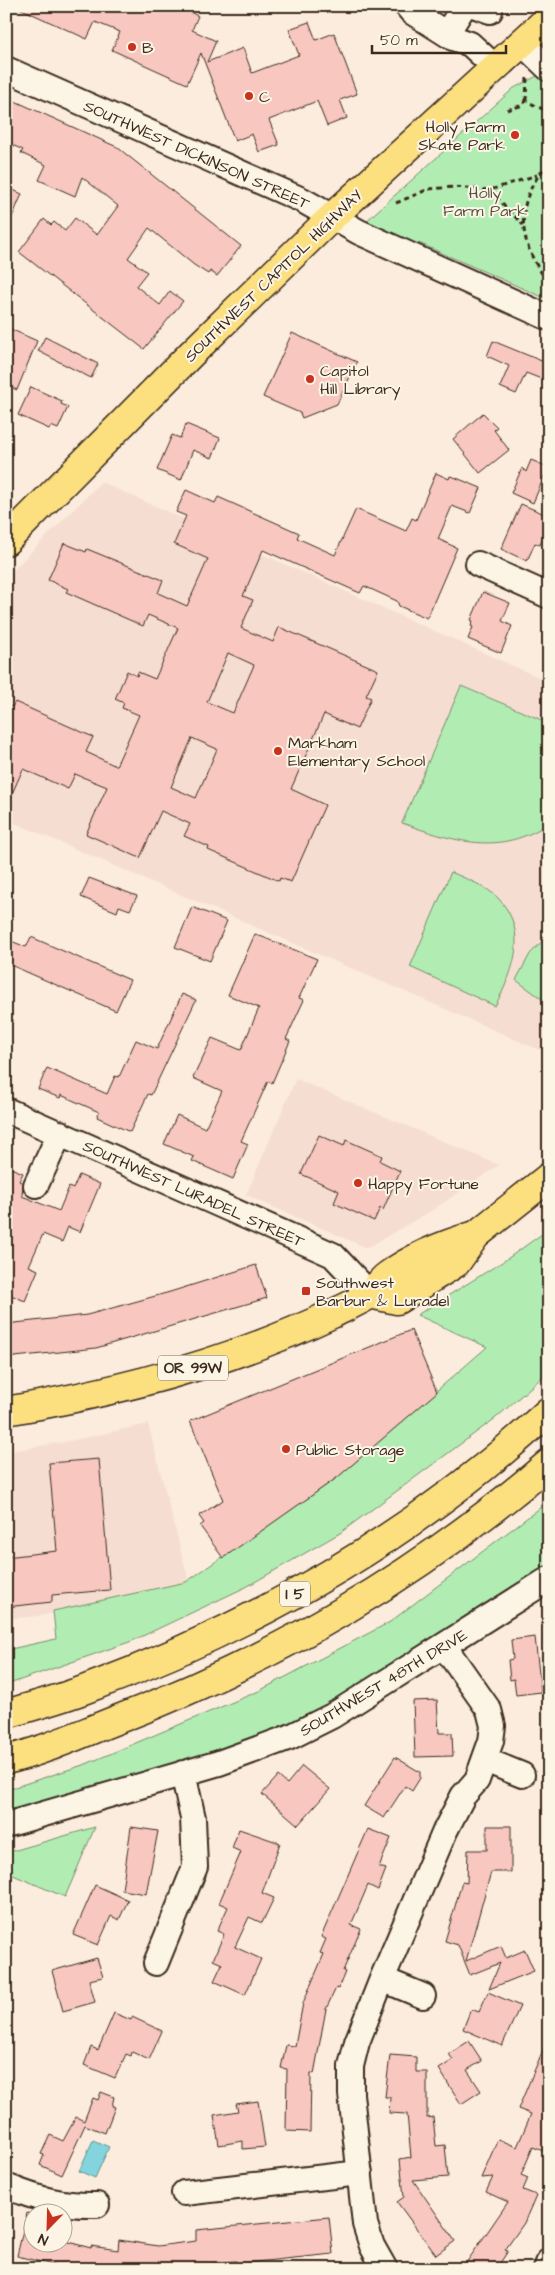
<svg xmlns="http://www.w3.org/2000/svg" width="555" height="2275" viewBox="0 0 555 2275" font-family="'Architects Daughter',sans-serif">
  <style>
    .built { fill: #f6ddd1 }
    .green { fill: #b1edb3; stroke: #768c68 }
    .water { fill: #83d4dc; stroke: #669090 }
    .building { fill: #f8c8c0; stroke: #3b2a1e; fill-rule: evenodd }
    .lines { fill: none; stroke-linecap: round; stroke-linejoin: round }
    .minor-casing { stroke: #3b2a1e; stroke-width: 28 }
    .major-casing { stroke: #3b2a1e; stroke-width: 31 }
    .highway-casing { stroke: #3b2a1e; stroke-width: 31 }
    .path { stroke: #3b2a1e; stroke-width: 3; stroke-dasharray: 5 4; stroke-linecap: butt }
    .minor { stroke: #fcf5e5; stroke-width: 24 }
    .major { stroke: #fce080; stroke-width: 28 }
    .highway { stroke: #fce080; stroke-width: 28 }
    .poi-dot { fill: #c8321e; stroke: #fcf5e5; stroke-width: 2 }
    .labels { text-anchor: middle; stroke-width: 4; stroke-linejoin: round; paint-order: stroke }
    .shield { fill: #fcf5e5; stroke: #75675a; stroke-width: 1 }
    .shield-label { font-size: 15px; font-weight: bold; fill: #3b2a1e }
    .poi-label { font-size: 16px; fill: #3b2a1e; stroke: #fcf5e5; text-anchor: start }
    .street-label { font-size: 16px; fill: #3b2a1e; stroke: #fcf5e5 }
    .park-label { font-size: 16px; fill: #53513c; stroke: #fcf5e5 }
  </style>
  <rect width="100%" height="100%" fill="#fbecde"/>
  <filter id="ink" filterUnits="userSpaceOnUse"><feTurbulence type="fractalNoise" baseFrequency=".02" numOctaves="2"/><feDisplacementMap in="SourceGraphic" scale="10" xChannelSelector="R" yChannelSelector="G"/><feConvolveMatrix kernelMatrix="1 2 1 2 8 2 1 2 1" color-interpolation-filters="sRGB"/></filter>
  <g filter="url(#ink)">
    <!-- built -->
    <path class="built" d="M101,482L549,682V1054L6,819V577Z
      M296,1079L499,1165L434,1209L367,1248L246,1195Z
      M148,1424L191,1590L37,1616L6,1619V1452L75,1440Z"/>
    <!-- green -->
    <path class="green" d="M537,76L549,82V300L419,243L410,245L364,223L514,88Z
      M461,686L549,723V823C499,857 454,841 402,823Z
      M451,872C466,879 487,886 499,899C529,932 514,971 495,1006L410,967Z
      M549,934V1004L516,980L530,954Z
      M549,1229V1371L497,1417L340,1533L246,1587L132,1641L6,1685V1650L56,1639L53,1611L186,1582L334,1480L487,1347L417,1315L507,1259Z
      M549,1501V1567C474,1615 393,1673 313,1711C216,1758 109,1785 6,1818V1790L86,1764L259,1691L390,1622Z
      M95,1827L65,1897L6,1872V1853Z"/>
    <!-- water -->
    <path class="water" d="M93,2140L109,2147L95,2178L79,2171Z"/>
    <!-- building -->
    <path class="building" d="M15,6H138L150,12L152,6H178L198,16L192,30L216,41L207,62L243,48L252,73L299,55L289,29L309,22L316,40L334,33L357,94L340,100L347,118L327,126L317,101L269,120L279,145L259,152L252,134L235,141L201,53L187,84L112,50L120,32L95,22L87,39Z
      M6,97L117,147L241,246L217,276L210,271L208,274L194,265L149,228L128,258L147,272L136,286L160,305L170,291L183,301L144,349L19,252L44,219L51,225L54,222L65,231L75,218L97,235L118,206L82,177L75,196L39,180L46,165L21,153L23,150L6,142Z
      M6,187L22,194L6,231Z
      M6,327L37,341L17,390L6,385Z
      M292,333L357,362L337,404L302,418L300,413L263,397Z
      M45,337L98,364L91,378L38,351Z
      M493,341L549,364V382L526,373L516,394L500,387L509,366L487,356Z
      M31,387L62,401L61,404L68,407L58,429L51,426L49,429L18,415Z
      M483,413L497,427L494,430L509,450L480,473L453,439Z
      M186,424L220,438L212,458L193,450L181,480L157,470L172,435L180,438Z
      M531,460L548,467L533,503L511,493L522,468L526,472Z
      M436,473L449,479L450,476L454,477L481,488L470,513L452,506L438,539L457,548L427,618L399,606L397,601L364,586L360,593L263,550L243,596L253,600L241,628L273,642L279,627L378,670L366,696L371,698L357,729L324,714L291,789L325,805L291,882L280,878L279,881L208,850L209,847L184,836L190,824L161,811L140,858L86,834L107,787L75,774L68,789L23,769L6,807V704L12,707L15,702L93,737L86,752L116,766L139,715L122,708L124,703L115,699L127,671L137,676L138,672L155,679L178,628L148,615L143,626L66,592L68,589L48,580L64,543L86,552L87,549L163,580L158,593L187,606L208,559L174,544L186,516L176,512L186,490L215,503L218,497L299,533L297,538L335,555L356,509L406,531L412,518L416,520ZM228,653L254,665L233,713L207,702ZM192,738L217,749L196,798L171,787Z
      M521,504L549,516V542L542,539L540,545L535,543L527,561L501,549Z
      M483,592L510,603L502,621L512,626L501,653L468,639L473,627L471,626L473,621L471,620Z
      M89,878L137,896L130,910L119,906L117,912L81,897Z
      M192,907L227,921L210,961L175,947Z
      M255,934L317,959L299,998L304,1000L286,1039L290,1041L272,1083L268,1081L241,1141L248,1144L233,1179L192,1161L194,1157L164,1144L177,1115L205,1128L222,1091L193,1078L212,1038L241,1050L259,1008L228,995Z
      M31,937L130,980L116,1011L6,963V939L26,947Z
      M182,994L196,1000L151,1095L148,1094L130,1132L97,1117L99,1112L61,1095L60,1098L38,1089L47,1068L107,1094L115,1076L119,1077L136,1040L157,1049Z
      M319,1135L344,1146L346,1140L382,1156L380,1161L400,1171L383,1210L380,1208L374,1221L334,1203L339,1191L301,1174Z
      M6,1166L23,1173L19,1181L23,1183L22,1196L59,1211L69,1187L73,1189L79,1175L100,1184L80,1232L68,1227L62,1242L43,1234L29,1266L38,1270L25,1301L6,1293Z
      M256,1265L267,1298L96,1348L6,1358V1324L87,1315L170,1292Z
      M411,1330L437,1392L338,1477L223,1558L200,1526L204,1523L199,1516L223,1500L190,1421Z
      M99,1459L110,1590L52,1595V1602L6,1607V1557L57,1551L49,1463Z
      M535,1637L541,1692L516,1695L514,1679L510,1680L508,1660L513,1659L511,1640Z
      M437,1700L439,1733H452L453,1756L415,1757L413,1701Z
      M395,1757L420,1772V1778L412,1791L405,1786L384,1818L364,1806Z
      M302,1766L330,1789L298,1825L262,1794L278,1776L287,1784Z
      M487,1826H511V1872H491L466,1961L501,1946L506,1958L525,1950L534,1971L489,1989L500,1963L470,1975L458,1945L445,1941L462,1882L467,1883L468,1850H487Z
      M131,1827L158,1831L146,1894L122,1890Z
      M239,1829L280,1843L262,1893L274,1898L262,1923L249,1917L235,1947L261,1959L245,1995L214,1981L222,1964L213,1960L224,1934L217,1931L228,1907L219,1903L241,1852L232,1848Z
      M368,1829L391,1838L379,1867L386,1869L378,1890L368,1885L351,1925L361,1929L343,1971L345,1972L338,1989L336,1988L326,2009L314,2074L311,2073L310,2132L286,2131L287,2069L281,2068L286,2045L295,2046L303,2003L324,1954L320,1953L326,1939L321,1937Z
      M95,1885L128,1900L119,1920L111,1916L98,1945L73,1935Z
      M97,1958L103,1977L89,1980L95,2002L63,2011L52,1971Z
      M488,1992L520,2006L502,2046L463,2029L471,2009L479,2012Z
      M114,2013L131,2020L132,2017L162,2031L149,2060L132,2052L131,2056L126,2054L115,2078L84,2065L91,2047L98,2050Z
      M549,2036V2135L543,2151L533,2147L521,2175L528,2178L523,2190L536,2195L524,2223L505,2250L508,2251L496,2269H462L508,2202L486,2192L493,2177L481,2178L498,2139L517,2147L531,2114L518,2109Z
      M469,2041L482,2061L467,2070L481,2091L461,2104L439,2069L453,2060L449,2054Z
      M390,2055L416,2057V2072H427V2118L433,2117L436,2146L445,2145L448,2177L413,2180L455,2241L436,2255L397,2202L404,2197L400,2159L411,2157L407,2114L389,2113L390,2097H385Z
      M101,2092L114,2097L112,2106L115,2107L105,2133L85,2125L62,2175L40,2165L44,2155L41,2154L50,2135L63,2141L76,2117L84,2121L93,2098L98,2100Z
      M258,2101L265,2147L243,2149V2141L219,2145L214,2115L238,2111L236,2104Z
      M27,2213L32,2214V2242H68L91,2248V2246L118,2250L119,2240L158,2246L196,2241V2230L329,2217L333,2254L236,2264V2261L153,2269H111L80,2264L79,2269H69L17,2256Z"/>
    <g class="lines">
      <defs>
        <path id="minor" d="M407,6L412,12L453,38L470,44L495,67
          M476,6L490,11
          M447,33L464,6
          M522,43L549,69
          M6,69L302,200L359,232L549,318
          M478,564L549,596
          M6,1110L333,1255L370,1294
          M36,1185L60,1133
          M485,1760L522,1775
          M6,1825L219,1763L290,1737L332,1716L549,1579
          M156,1963L195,1867L193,1818L183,1773
          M382,1979L423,1996
          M6,2186C37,2199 63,2206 97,2205
          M184,2193L360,2173
          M385,2269L372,2246L365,2224L351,2094V2066L357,2042L382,1979L445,1831L463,1796L477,1780L491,1741L493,1726L489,1710L444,1646
          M546,2269L549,2261"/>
        <path id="major" d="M6,541L191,354L332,217L549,18
          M370,1294L397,1300L456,1263L476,1235L549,1177
          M6,1411C119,1392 229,1363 332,1314C344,1308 358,1302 369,1295C376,1290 380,1281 387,1276C414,1256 445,1244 476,1235"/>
        <path id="highway" d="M6,1714C33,1706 60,1699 86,1689C256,1626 415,1535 549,1411
          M6,1760C44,1751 80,1734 116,1720C277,1658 418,1576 549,1463"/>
      </defs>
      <!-- minor casing -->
      <use href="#minor" class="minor-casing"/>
      <!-- major casing -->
      <use href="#major" class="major-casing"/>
      <!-- highway casing -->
      <use href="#highway" class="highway-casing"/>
      <!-- path -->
      <path class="path" d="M526,101L527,77
        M507,110L520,106L526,101L549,112
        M549,163C513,201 517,243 549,283
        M490,190L523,225
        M396,203L429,189L454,187L490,190L537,175"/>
      <!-- minor -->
      <use href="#minor" class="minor"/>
      <!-- major -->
      <use href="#major" class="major"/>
      <!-- highway -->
      <use href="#highway" class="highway"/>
    </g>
  </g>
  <!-- markers -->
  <g class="poi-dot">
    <circle cx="132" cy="47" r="5"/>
    <circle cx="249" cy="96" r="5"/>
    <circle cx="515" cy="135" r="5"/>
    <circle cx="310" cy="379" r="5"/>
    <circle cx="278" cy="751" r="5"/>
    <circle cx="358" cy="1183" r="5"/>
    <rect x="301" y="1286" width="10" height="10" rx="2.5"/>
    <circle cx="286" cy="1449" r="5"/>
  </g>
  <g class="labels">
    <!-- shield labels -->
    <g class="shield">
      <rect x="158" y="1355.5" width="70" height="25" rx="4"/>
      <rect x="280" y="1581.5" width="30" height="25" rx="4"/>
    </g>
    <g class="shield-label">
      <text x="193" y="1373">OR 99W</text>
      <text x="295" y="1599">I 5</text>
    </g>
    <!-- poi labels -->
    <g class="poi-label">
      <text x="142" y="53">B</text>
      <text x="259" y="102">C</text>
      <text x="505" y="132" text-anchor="end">Holly Farm<tspan x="505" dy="18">Skate Park</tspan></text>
      <text x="320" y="376">Capitol<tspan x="320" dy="18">Hill Library</tspan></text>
      <text x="288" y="748">Markham<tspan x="288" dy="18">Elementary School</tspan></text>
      <text x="368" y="1189">Happy Fortune</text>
      <text x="316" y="1288">Southwest<tspan x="316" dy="18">Barbur &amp; Luradel</tspan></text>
      <text x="296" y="1455">Public Storage</text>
    </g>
    <!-- street labels -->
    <g class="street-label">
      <text transform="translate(197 154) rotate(24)" y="6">SOUTHWEST DICKINSON STREET</text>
      <text transform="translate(273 275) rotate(-44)" y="6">SOUTHWEST CAPITOL HIGHWAY</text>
      <text transform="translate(194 1193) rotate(24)" y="6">SOUTHWEST LURADEL STREET</text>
      <text transform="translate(383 1682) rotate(-31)" y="6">SOUTHWEST 48TH DRIVE</text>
    </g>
    <!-- park labels -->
    <g class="park-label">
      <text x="485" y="198">Holly<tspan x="485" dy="18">Farm Park</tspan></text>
    </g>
  </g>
  <!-- margin -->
  <rect width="555" height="2275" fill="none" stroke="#fcf5e5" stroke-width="25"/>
  <rect x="12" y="12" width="530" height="2250" fill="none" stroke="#3b2a1e" stroke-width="2" filter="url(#ink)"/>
  <!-- north arrow -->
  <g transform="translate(48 2228) rotate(203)"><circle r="24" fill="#fcf5e5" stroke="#afa495"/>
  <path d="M0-4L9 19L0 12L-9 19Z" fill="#c8321e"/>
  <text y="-8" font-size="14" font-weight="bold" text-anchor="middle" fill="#3b2a1e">N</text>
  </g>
  <!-- scale -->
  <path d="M372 45v8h134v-8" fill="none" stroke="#3b2a1e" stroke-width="2.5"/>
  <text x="380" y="45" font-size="15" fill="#3b2a1e" stroke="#fcf5e5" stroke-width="4" paint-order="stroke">50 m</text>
</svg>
